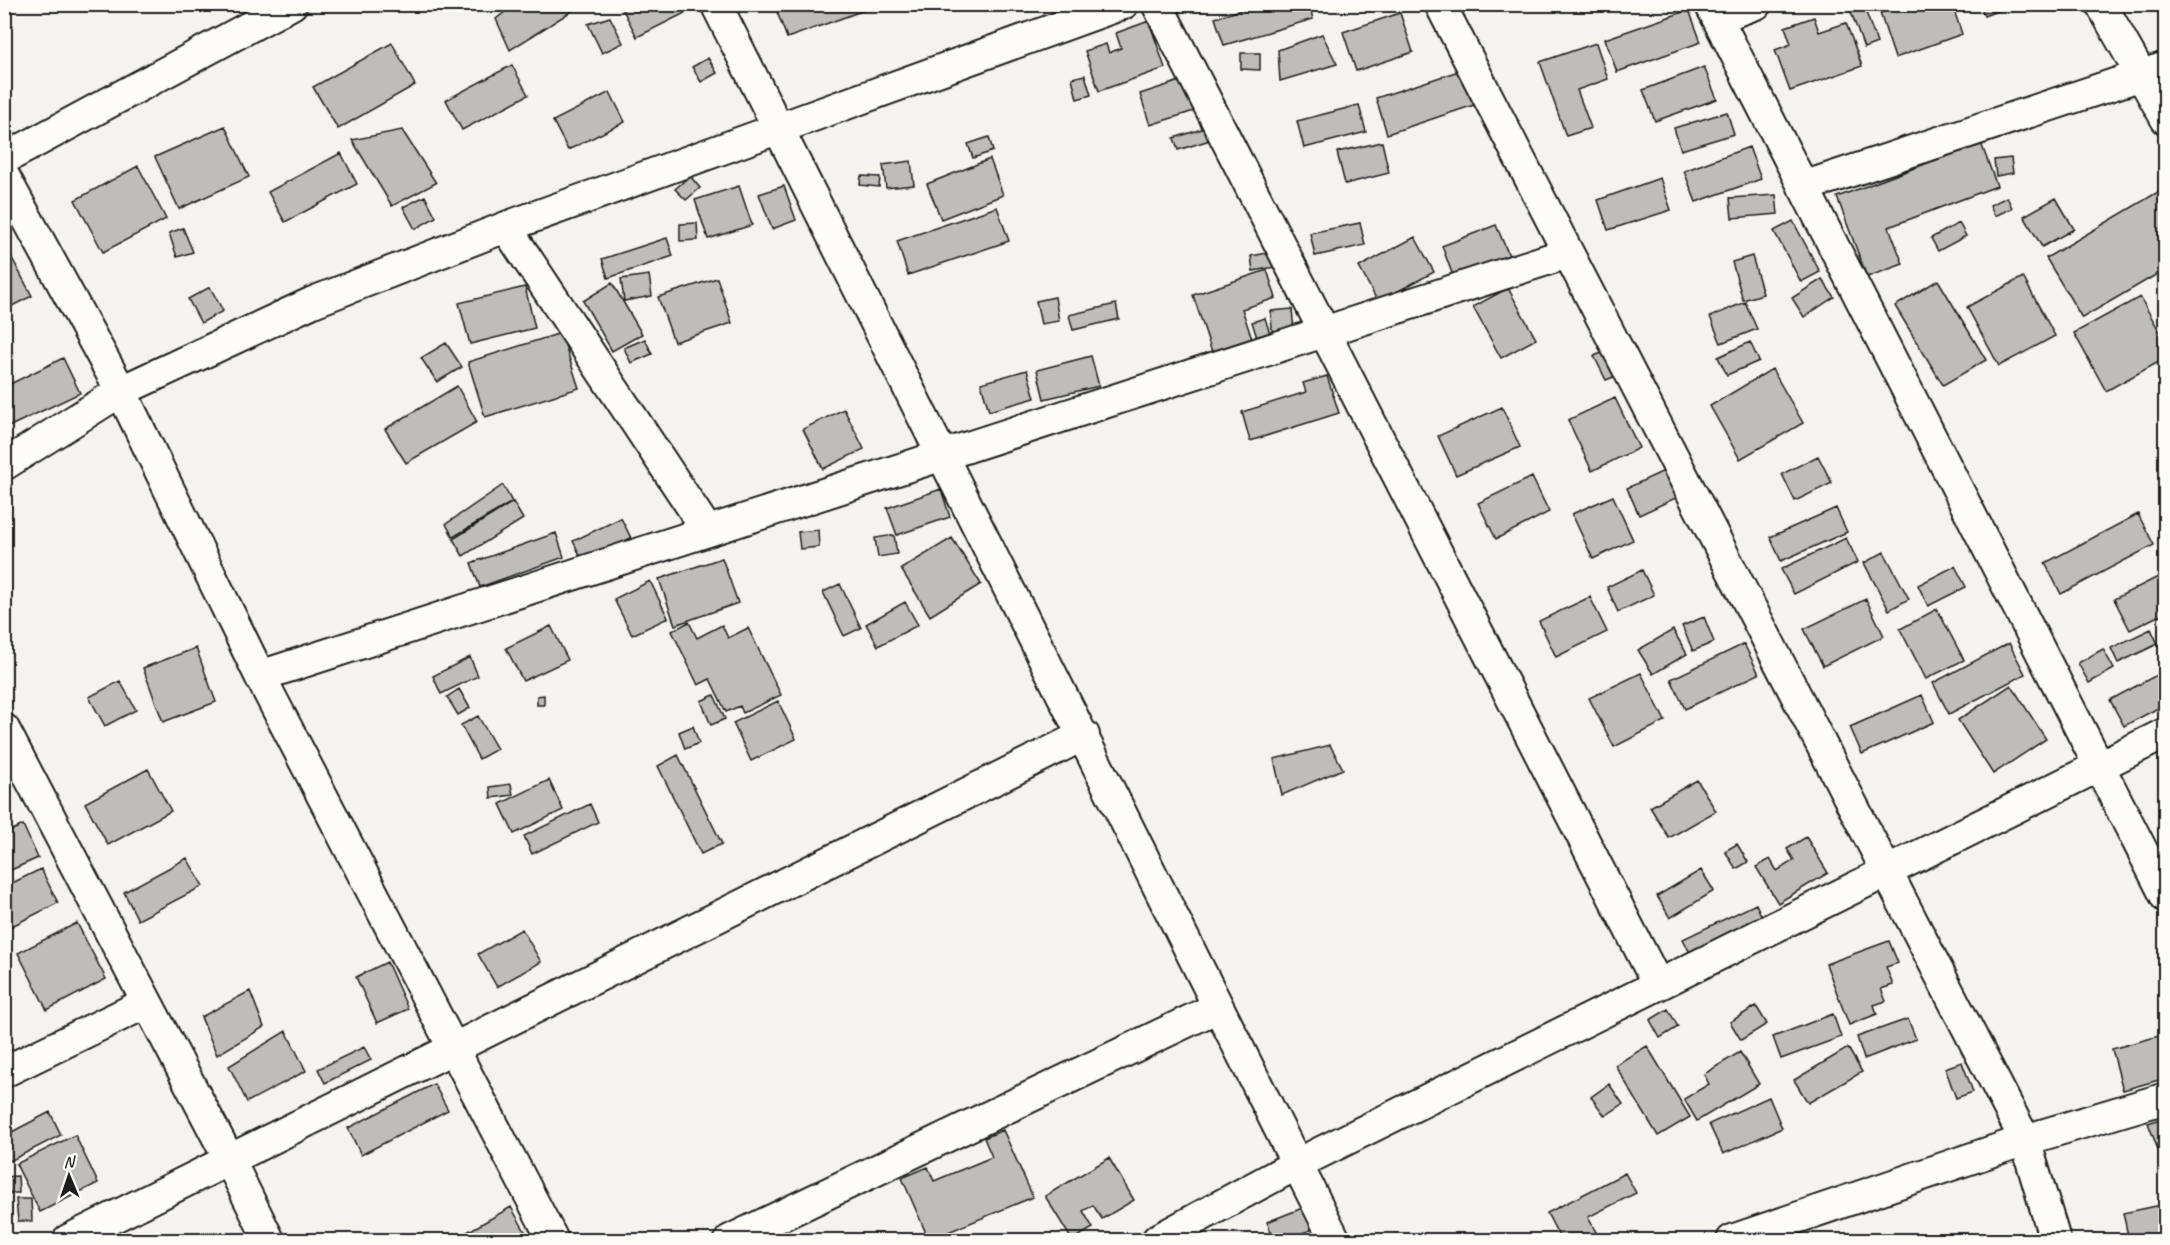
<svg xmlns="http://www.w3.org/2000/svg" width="2170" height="1245" viewBox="0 0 2170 1245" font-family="Caveat,sans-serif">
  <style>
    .building { fill: #bebdba; stroke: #1c1c1c; stroke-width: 1.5 }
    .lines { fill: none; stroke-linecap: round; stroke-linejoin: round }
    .street-casing { stroke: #1c1c1c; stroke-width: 34 }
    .street { stroke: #fdfcf7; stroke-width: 30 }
  </style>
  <rect width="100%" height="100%" fill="#f4f3ee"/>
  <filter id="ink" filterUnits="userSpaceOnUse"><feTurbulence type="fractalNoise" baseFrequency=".0167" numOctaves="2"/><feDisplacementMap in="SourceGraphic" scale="12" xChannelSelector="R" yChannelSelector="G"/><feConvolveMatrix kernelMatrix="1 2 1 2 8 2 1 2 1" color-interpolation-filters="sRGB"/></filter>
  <g filter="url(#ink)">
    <!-- building -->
    <path class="building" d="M515,4H583L510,50L496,19Z
      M620,4H698L699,6L637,37Z
      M774,4H881L787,38Z
      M1260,4H1309L1313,19L1224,45L1215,18Z
      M1848,4H1863L1877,43L1864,48Z
      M1905,4H1952L1962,34L1895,58L1880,13Z
      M1980,4H2016L1984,16Z
      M1689,10L1701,42L1617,72L1605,39Z
      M1400,13L1413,52L1356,71L1343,32Z
      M610,17L623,43L602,53L588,24Z
      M1814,17L1819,32L1846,23L1862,66L1790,91L1775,50L1791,44L1785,27Z
      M1149,21L1165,68L1099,91L1085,51L1106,44L1109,53L1121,48L1116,33Z
      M1322,34L1337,64L1280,81L1278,50Z
      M392,43L415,85L338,129L313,87Z
      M1596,43L1608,79L1577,90L1591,128L1566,136L1540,62Z
      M1241,53H1260V70L1241,69Z
      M708,58L717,73L701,82L692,67Z
      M512,65L528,95L462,130L446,100Z
      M1704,67L1717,99L1655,121L1643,90Z
      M1465,69L1477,104L1387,134L1376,98Z
      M1085,75L1091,95L1077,99L1072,78Z
      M1183,80L1194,111L1150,125L1140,94Z
      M610,92L625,122L568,150L553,121Z
      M1359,105L1366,132L1304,148L1297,121Z
      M1727,112L1734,134L1681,150L1674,128Z
      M225,126L249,177L179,209L155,157Z
      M1208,127L1213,139L1178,150L1174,138Z
      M402,130L436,183L392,206L352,140Z
      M989,137L993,151L973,158L968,144Z
      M1382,142L1389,173L1345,184L1337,152Z
      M1981,143L1997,186L1889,227L1903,264L1867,277L1837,197Z
      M1749,147L1761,179L1696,202L1684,171Z
      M341,153L357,184L285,222L268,192Z
      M2011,158L2013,173L1996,176L1994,160Z
      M990,159L1003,195L941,219L927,184Z
      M911,161L914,185L886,188L883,165Z
      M138,166L166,219L103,252L75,200Z
      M690,176L700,188L686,200L675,189Z
      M861,176L880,177L879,187L860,185Z
      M1660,178L1671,210L1608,230L1598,200Z
      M739,186L752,225L708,239L695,200Z
      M784,186L796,220L772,229L759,194Z
      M2163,189L2166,194V269L2082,318L2046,258Z
      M1776,195L1778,214L1732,218L1730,198Z
      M425,196L436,217L415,229L403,207Z
      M2007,197L2012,208L1995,216L1990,205Z
      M2056,198L2074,229L2042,247L2024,216Z
      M997,207L1009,241L908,275L897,241Z
      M1793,221L1820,272L1801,282L1774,231Z
      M697,223L698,240L680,241V224Z
      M1360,223L1365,245L1315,256L1310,233Z
      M1959,223L1966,236L1938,251L1931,238Z
      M1496,225L1510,258L1456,284L1442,246Z
      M183,228L193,252L177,257L169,233Z
      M1415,237L1434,272L1378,302L1359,267Z
      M667,238L673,256L608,278L602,259Z
      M4,243L32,296L4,310Z
      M1273,252L1275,267L1253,271L1251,256Z
      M1752,256L1763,294L1743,300L1732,262Z
      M1267,270L1276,298L1242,309L1252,339L1212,352L1193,295Z
      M649,275L652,296L624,301L621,279Z
      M2023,277L2055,336L1999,366L1967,307Z
      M717,278L732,323L674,342L658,297Z
      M1822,279L1834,297L1804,317L1792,298Z
      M1938,280L1986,360L1943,385L1895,306Z
      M612,283L642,334L612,351L583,301Z
      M210,287L223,311L201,323L188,299Z
      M525,287L535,328L470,344L459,303Z
      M1508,288L1536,339L1501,358L1473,307Z
      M1055,297L1059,321L1041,324L1036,301Z
      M2140,297L2166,343V358L2106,391L2074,333Z
      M1745,302L1757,329L1721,343L1710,317Z
      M1116,304L1119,319L1073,330L1069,315Z
      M1292,309L1294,330L1272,331L1271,311Z
      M1265,318L1272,340L1259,344L1252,322Z
      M561,333L579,388L485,417L468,362Z
      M645,339L652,354L631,363L624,348Z
      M1750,342L1759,361L1727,375L1718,357Z
      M446,343L462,367L437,382L421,358Z
      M1610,350L1621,374L1606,380L1594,356Z
      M1091,356L1099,386L1044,399L1037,370Z
      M63,358L80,393L4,429V387Z
      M1772,369L1803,423L1740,459L1710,406Z
      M1027,370L1035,398L989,411L981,383Z
      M1327,376L1339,413L1250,441L1242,412L1306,392L1303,383Z
      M457,386L477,422L406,463L385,429Z
      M1615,398L1639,448L1592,471L1568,420Z
      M1502,407L1520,447L1456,475L1438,436Z
      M844,409L864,449L823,469L803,429Z
      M1818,456L1832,483L1795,501L1782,474Z
      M1666,470L1678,497L1639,515L1627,488Z
      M1532,477L1549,512L1496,539L1478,503Z
      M503,485L512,502L453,537L446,524Z
      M941,489L950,517L897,535L887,508Z
      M1613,496L1633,540L1593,559L1572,514Z
      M513,502L523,519L463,556L453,539Z
      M1836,508L1847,532L1781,561L1770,537Z
      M2138,514L2154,545L2061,594L2045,563Z
      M621,518L631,538L583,561L573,541Z
      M818,530L819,547L800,549L798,532Z
      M556,533L564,557L480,587L471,563Z
      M894,535L897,554L878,557L875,538Z
      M952,538L981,584L930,616L901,569Z
      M1846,538L1858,562L1794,594L1781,569Z
      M1884,552L1909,599L1889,610L1864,563Z
      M722,558L738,603L675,625L659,579Z
      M1955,566L1966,587L1928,606L1918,585Z
      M1642,570L1654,595L1618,612L1607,587Z
      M2166,573V612L2130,630L2114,599Z
      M650,581L668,618L632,635L614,599Z
      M840,584L861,628L844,636L823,592Z
      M1590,597L1607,632L1556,657L1539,621Z
      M1866,599L1884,636L1823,666L1804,629Z
      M905,602L918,625L878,646L866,624Z
      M1937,609L1964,660L1926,679L1900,629Z
      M1704,617L1714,642L1693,651L1682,626Z
      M689,622L697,638L722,625L728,638L748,628L781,695L743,713L740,706L726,712L710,679L698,685L672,631Z
      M551,626L568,660L523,681L506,648Z
      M2151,629L2158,644L2118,663L2111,648Z
      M1673,630L1687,654L1653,674L1638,650Z
      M2009,643L2025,674L1949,714L1933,683Z
      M1744,644L1759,674L1685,709L1671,679Z
      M196,648L216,702L163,722L143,668Z
      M2103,649L2114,669L2089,683L2078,663Z
      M470,657L478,676L441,694L433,676Z
      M2166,670V704L2124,726L2110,700Z
      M1641,673L1665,721L1614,747L1589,698Z
      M120,681L136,710L105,726L89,697Z
      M2011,685L2046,739L1993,774L1958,720Z
      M459,689L470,708L458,715L447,697Z
      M544,695V705H537V696Z
      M714,695L725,719L711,725L701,701Z
      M1922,695L1934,722L1862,754L1850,727Z
      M778,701L796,739L751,761L733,723Z
      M478,716L497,749L479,759L461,725Z
      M693,726L699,743L685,749L679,732Z
      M1330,745L1343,769L1282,795L1274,759Z
      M678,755L722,844L701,854L658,766Z
      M148,769L171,811L108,845L85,803Z
      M549,780L563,810L514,834L500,804Z
      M1697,780L1716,811L1669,838L1650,807Z
      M511,784L513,795L491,798L490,787Z
      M590,804L598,822L532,854L524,836Z
      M23,825L38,858L4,873V834Z
      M1806,837L1828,873L1778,903L1756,867L1770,859L1777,871L1794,860L1787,849Z
      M1737,844L1748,862L1736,869L1725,851Z
      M187,858L203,886L138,920L124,892Z
      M41,869L58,903L4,930V887Z
      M1701,870L1714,891L1670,918L1657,896Z
      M1756,904L1766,926L1694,961L1683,939Z
      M77,923L106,979L47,1010L18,953Z
      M522,929L541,962L497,987L478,954Z
      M1889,941L1898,963L1886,967L1893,985L1881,989L1886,1001L1874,1005L1877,1014L1849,1025L1826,964Z
      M387,962L408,1009L377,1023L356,977Z
      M250,991L264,1027L217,1055L201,1017Z
      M1756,1006L1767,1024L1741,1040L1730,1022Z
      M1668,1009L1678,1027L1660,1038L1650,1020Z
      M1833,1014L1841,1037L1781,1059L1773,1037Z
      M1908,1019L1916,1039L1864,1059L1857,1037Z
      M286,1031L306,1071L247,1102L229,1066Z
      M2166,1034V1078L2123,1090L2112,1049Z
      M1647,1046L1690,1117L1658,1136L1615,1065Z
      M364,1047L371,1060L325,1083L318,1069Z
      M1848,1048L1862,1072L1808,1103L1794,1080Z
      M1740,1052L1759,1084L1697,1121L1684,1099L1709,1084L1704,1074Z
      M1962,1062L1973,1092L1956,1098L1945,1068Z
      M434,1084L448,1110L361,1155L348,1128Z
      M1609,1084L1623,1104L1605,1116L1591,1097Z
      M1769,1097L1782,1128L1723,1154L1709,1124Z
      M50,1112L61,1135L4,1164V1136Z
      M2166,1117V1159L2162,1160L2148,1123Z
      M1003,1130L1033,1197L929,1240L902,1178L928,1167L934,1181L992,1157L984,1138Z
      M75,1135L98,1183L40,1212L16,1164Z
      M1109,1158L1134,1200L1102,1219L1093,1205L1083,1211L1093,1228L1072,1240L1045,1196Z
      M1625,1173L1636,1193L1588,1217L1597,1234L1584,1240H1561L1547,1213Z
      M18,1176L19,1193H5L4,1177Z
      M16,1199H31L32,1221H18Z
      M2166,1204V1240H2129L2123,1213Z
      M511,1207L530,1240H453Z
      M1305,1207L1313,1229L1300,1234L1302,1240H1274L1267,1222Z"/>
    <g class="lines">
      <defs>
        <path id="street" d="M716,4L1335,1240
          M1157,4L1658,985
          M1440,4L2025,1140L2055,1240
          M1710,4L2166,897
          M2101,4L2166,119
          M1717,18L1756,4
          M4,159L292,4
          M4,176L121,391L260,676L553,1240
          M1803,187L2166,67
          M506,227L707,530
          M4,465L121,391L313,302L506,227L1123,4
          M260,676L1568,253
          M4,729L230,1161L269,1240
          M4,1072L146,1003
          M68,1240L1084,735
          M730,1240L1218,1007
          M1157,1240L1297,1164L2166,733
          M1732,1240L2025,1140L2166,1098"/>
      </defs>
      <!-- street casing -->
      <use href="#street" class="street-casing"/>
      <!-- street -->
      <use href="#street" class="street"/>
    </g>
  </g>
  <!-- margin -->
  <rect width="2170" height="1245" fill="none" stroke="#fdfcf7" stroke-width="24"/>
  <rect x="12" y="12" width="2146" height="1221" fill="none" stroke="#1c1c1c" stroke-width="2" filter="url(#ink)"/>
  <!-- north arrow -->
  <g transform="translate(69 1176) rotate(358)" stroke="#fdfcf7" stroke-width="4.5" paint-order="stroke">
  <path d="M0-4.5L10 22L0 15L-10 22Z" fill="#1c1c1c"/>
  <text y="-9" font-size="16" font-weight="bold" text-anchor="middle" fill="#1c1c1c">N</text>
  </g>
</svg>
